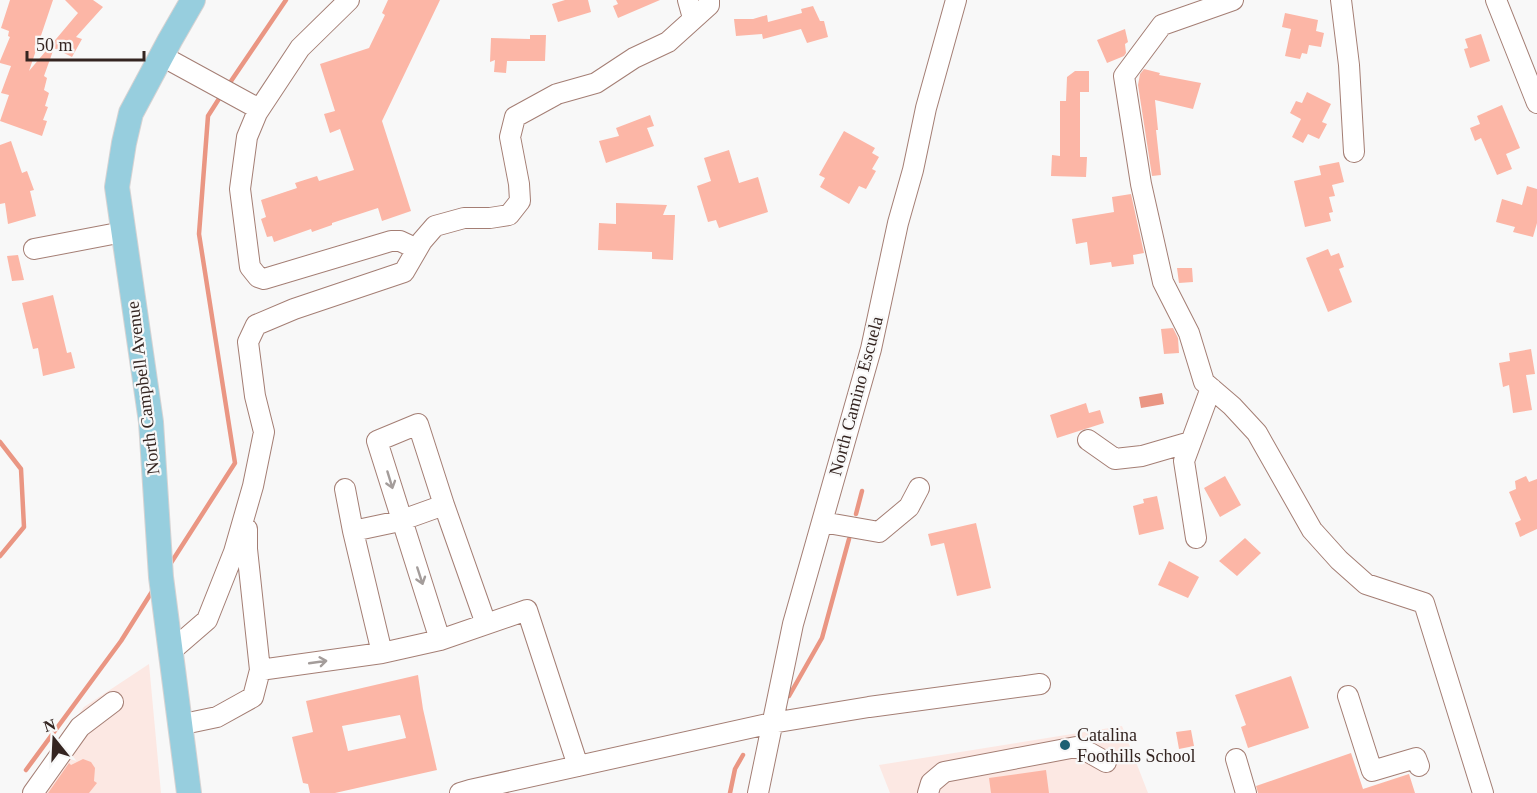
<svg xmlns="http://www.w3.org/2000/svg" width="1537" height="793" viewBox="0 0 1537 793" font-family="'Times New Roman',serif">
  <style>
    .built { fill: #fce8e3 }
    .water { fill: #ea9683 }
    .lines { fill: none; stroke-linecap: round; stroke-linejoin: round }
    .stream { stroke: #ea9683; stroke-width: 4.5 }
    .building { fill: #fcb6a6; fill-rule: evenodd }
    .minor-casing { stroke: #a47e74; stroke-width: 22 }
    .major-casing { stroke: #d6d3d3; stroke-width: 26 }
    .minor { stroke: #fff; stroke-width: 20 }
    .major { stroke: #97cede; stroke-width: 24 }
    .oneway { stroke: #a49d9b }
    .poi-dot { fill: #1c6173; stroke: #f8f8f8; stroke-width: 2 }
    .labels { text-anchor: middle; stroke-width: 4.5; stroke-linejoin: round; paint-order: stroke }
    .street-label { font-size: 18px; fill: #342521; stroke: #f8f8f8 }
    .poi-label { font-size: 18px; fill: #342521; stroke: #f8f8f8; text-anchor: start }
  </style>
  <rect width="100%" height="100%" fill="#f8f8f8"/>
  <!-- built -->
  <path class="built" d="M149,664L161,793H23L84,707Z
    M1122,726L1148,793H890L879,765Z"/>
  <!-- water -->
  <path class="water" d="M1162,393L1164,404L1141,408L1139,397Z"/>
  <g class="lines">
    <!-- stream -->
    <path class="stream" d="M227,87L286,0
      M0,442L21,469L24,527L0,556
      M856,514L862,491
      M169,566L235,463L199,234L208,116L222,94
      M789,696L822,638L849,539
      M26,770L121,641L153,590
      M730,793L735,769L743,755"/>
  </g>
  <!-- building -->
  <path class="building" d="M10,0H53L29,71L78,13L65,0H93L103,7L76,37L82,39L72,57L54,48L44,76L47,78L44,90L49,93L45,106L48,107L43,120L47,121L42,136L0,121L9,95L1,93L11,66L0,63V61L10,37L8,36L9,31L1,28Z
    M388,0H440L382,121L411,211L382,221L378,208L332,223V225L312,232L311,229L274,242L272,236L267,237L261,219L266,217L261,200L297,188L295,183L317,176L319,181L354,170L340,129L330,133L324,114L335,111L320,64L369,48L385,15L382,13Z
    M565,0H588L591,12L558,22L552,4Z
    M616,0H660L618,18L613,6L618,4Z
    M813,6L820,21H824L828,37L807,43L801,29L763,39L762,34L736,36L734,19H753L767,15L768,22L802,13L801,9Z
    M1285,13L1318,20L1316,31L1324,33L1321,47L1309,45L1307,54L1302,53L1300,59L1285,56L1291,29L1282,27Z
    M1125,29L1128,42L1125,44L1126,53L1124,56L1107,63L1097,40Z
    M1481,34L1490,61L1470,68L1464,49L1468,48L1465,39Z
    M530,35H546L545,61H507L506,73L494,72L495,60L490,62L491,38L530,39Z
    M1144,69L1160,73L1159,75L1201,83L1193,109L1155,100L1158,130H1156L1161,175L1152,176L1138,85L1140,74Z
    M1075,71H1089V92H1080V157H1087L1086,177L1051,176L1052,155L1060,156V101H1066L1067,77Z
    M1307,92L1331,104L1322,122L1327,124L1319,139L1308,134L1303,143L1292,137L1301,119L1290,113L1296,101L1302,103Z
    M1502,105L1520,148L1506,154L1512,169L1497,175L1481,138L1475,141L1470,128L1480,124L1477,116Z
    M650,115L654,126L647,128L654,146L606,163L599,141L619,136L616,128Z
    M844,131L875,148L872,153L879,157L872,169L876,171L866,189L859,186L849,204L820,187L825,178L819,175Z
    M11,141L22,173L27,171L34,190L30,191L36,216L8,224L5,203L0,204V145Z
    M729,150L739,183L758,177L768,212L719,228L716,220L708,222L697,186L711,181L704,158Z
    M1339,162L1344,182L1332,185L1335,196L1329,197L1333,212L1329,213L1331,221L1305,227L1294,181L1321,175L1319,166Z
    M1527,186L1537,189V223L1533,237L1513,232L1515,227L1496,222L1502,199L1522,205Z
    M1131,194L1144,253L1133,255L1134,264L1112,267L1111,262L1090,265L1087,242L1076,244L1072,219L1114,212L1112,197Z
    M616,203L667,205L663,215H675L673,260L652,259V252L598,250L599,223L616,224Z
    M1328,249L1331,256L1339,253L1344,267L1339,269L1352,302L1328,312L1306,258Z
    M18,255L24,280L12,281L7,256Z
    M1177,268H1192L1193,282L1179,283Z
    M53,295L67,353L71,352L75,368L43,376L38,348L33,349L22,303Z
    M1173,328L1178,338L1179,353L1164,354L1161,329Z
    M1531,349L1535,374L1526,375L1532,410L1513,413L1509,385L1503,387L1499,363L1510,361L1509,353Z
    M1086,403L1089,413L1100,410L1104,423L1057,438L1050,415Z
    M1225,476L1241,505L1220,517L1204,488Z
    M1526,476L1529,482L1537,479V529L1520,537L1515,523L1521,520L1509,492L1516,489L1515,481Z
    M1157,496L1164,529L1139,535L1133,506L1144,503L1143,499Z
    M976,523L991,588L957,596L944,543L931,546L928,534Z
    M1245,538L1261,553L1237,576L1219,561Z
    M1169,561L1199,577L1188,598L1158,585Z
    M418,675L423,709L437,770L335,793H310L308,784L303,783L292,737L313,732L306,701ZM400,715L406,738L348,751L342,726Z
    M1291,676L1309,728L1248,748L1241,727L1246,725L1235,695Z
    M1191,730L1194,746L1179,749L1176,732Z
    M1351,753L1363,789L1409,774L1415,793H1258L1256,786Z
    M83,759L91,762L95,768L94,781L97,783L89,793H48L69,763L71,765Z
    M1046,770L1049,793H991L989,778Z"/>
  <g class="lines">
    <defs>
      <path id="minor" d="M349,0L300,48L257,113L247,137L240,189L250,267L258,277L264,279L391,241H400L417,249
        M688,0L693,18
        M1233,0L1162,25L1124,76L1141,184L1163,282L1189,333L1204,382L1232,406L1257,433L1312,530L1339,560L1366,584L1424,603L1483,793
        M1341,0L1349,65L1354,152
        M1496,0L1537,103
        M162,56L259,109
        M34,249L123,232
        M1088,440L1115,459L1142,456L1190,442
        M345,489L353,531L382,653
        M444,505L486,624
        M822,522L879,532L909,507L919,488
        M353,531L400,521L402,520L444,505L418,424L377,441L440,640
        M1196,538L1184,461L1211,388
        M170,652L207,620L234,552L253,486L264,432L255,396L248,342L256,325L294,309L404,272L422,241L435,226L464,218H490L509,215L520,201L519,184L510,137L515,117L557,94L596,83L634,58L668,42L709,5V0
        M260,670L382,653L440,640L527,610L578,766
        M1348,696L1372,771L1416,758L1419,766
        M179,725L217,717L253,697L260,670L247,549V529
        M1236,759L1246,793
        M33,793L80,727L113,702
        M460,793L470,790L772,723L869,707L1040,684
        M758,793L793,624L871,349L898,223L913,170L926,108L956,0
        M928,793L931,783L944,772L1076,747L1090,753L1106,762"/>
      <path id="major" d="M189,793L161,577L151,422L117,187L124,143L131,113L170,40L193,0"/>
    </defs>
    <!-- minor casing -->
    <use href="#minor" class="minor-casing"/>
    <!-- major casing -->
    <use href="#major" class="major-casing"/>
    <!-- minor -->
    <use href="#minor" class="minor"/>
    <!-- major -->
    <use href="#major" class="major"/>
  </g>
  <!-- one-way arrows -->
  <defs><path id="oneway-shaft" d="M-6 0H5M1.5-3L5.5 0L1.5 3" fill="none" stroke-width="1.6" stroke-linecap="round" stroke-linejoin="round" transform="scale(1.5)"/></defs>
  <g class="oneway">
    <use href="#oneway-shaft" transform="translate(390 480) rotate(73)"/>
    <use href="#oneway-shaft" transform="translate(420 576) rotate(72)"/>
    <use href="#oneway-shaft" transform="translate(318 662) rotate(-8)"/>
  </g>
  <!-- markers -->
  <circle class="poi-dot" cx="1065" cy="745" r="6"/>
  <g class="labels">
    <!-- street labels -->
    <g class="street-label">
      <text transform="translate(143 388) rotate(-97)" y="6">North Campbell Avenue</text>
      <text transform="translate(856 396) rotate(-75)" y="6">North Camino Escuela</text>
    </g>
    <!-- poi labels -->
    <g class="poi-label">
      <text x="1077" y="741">Catalina<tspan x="1077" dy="21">Foothills School</tspan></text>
    </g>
  </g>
  <!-- north arrow -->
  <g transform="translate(54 739) rotate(342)" stroke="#f8f8f8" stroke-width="4.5" paint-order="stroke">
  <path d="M0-4.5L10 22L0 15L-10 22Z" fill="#342521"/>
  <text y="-9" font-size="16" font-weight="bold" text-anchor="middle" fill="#342521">N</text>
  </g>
  <!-- scale -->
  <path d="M27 51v9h117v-9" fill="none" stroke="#342521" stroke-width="3"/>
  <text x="36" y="51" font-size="18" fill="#342521" stroke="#f8f8f8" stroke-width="4.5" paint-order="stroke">50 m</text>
</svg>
